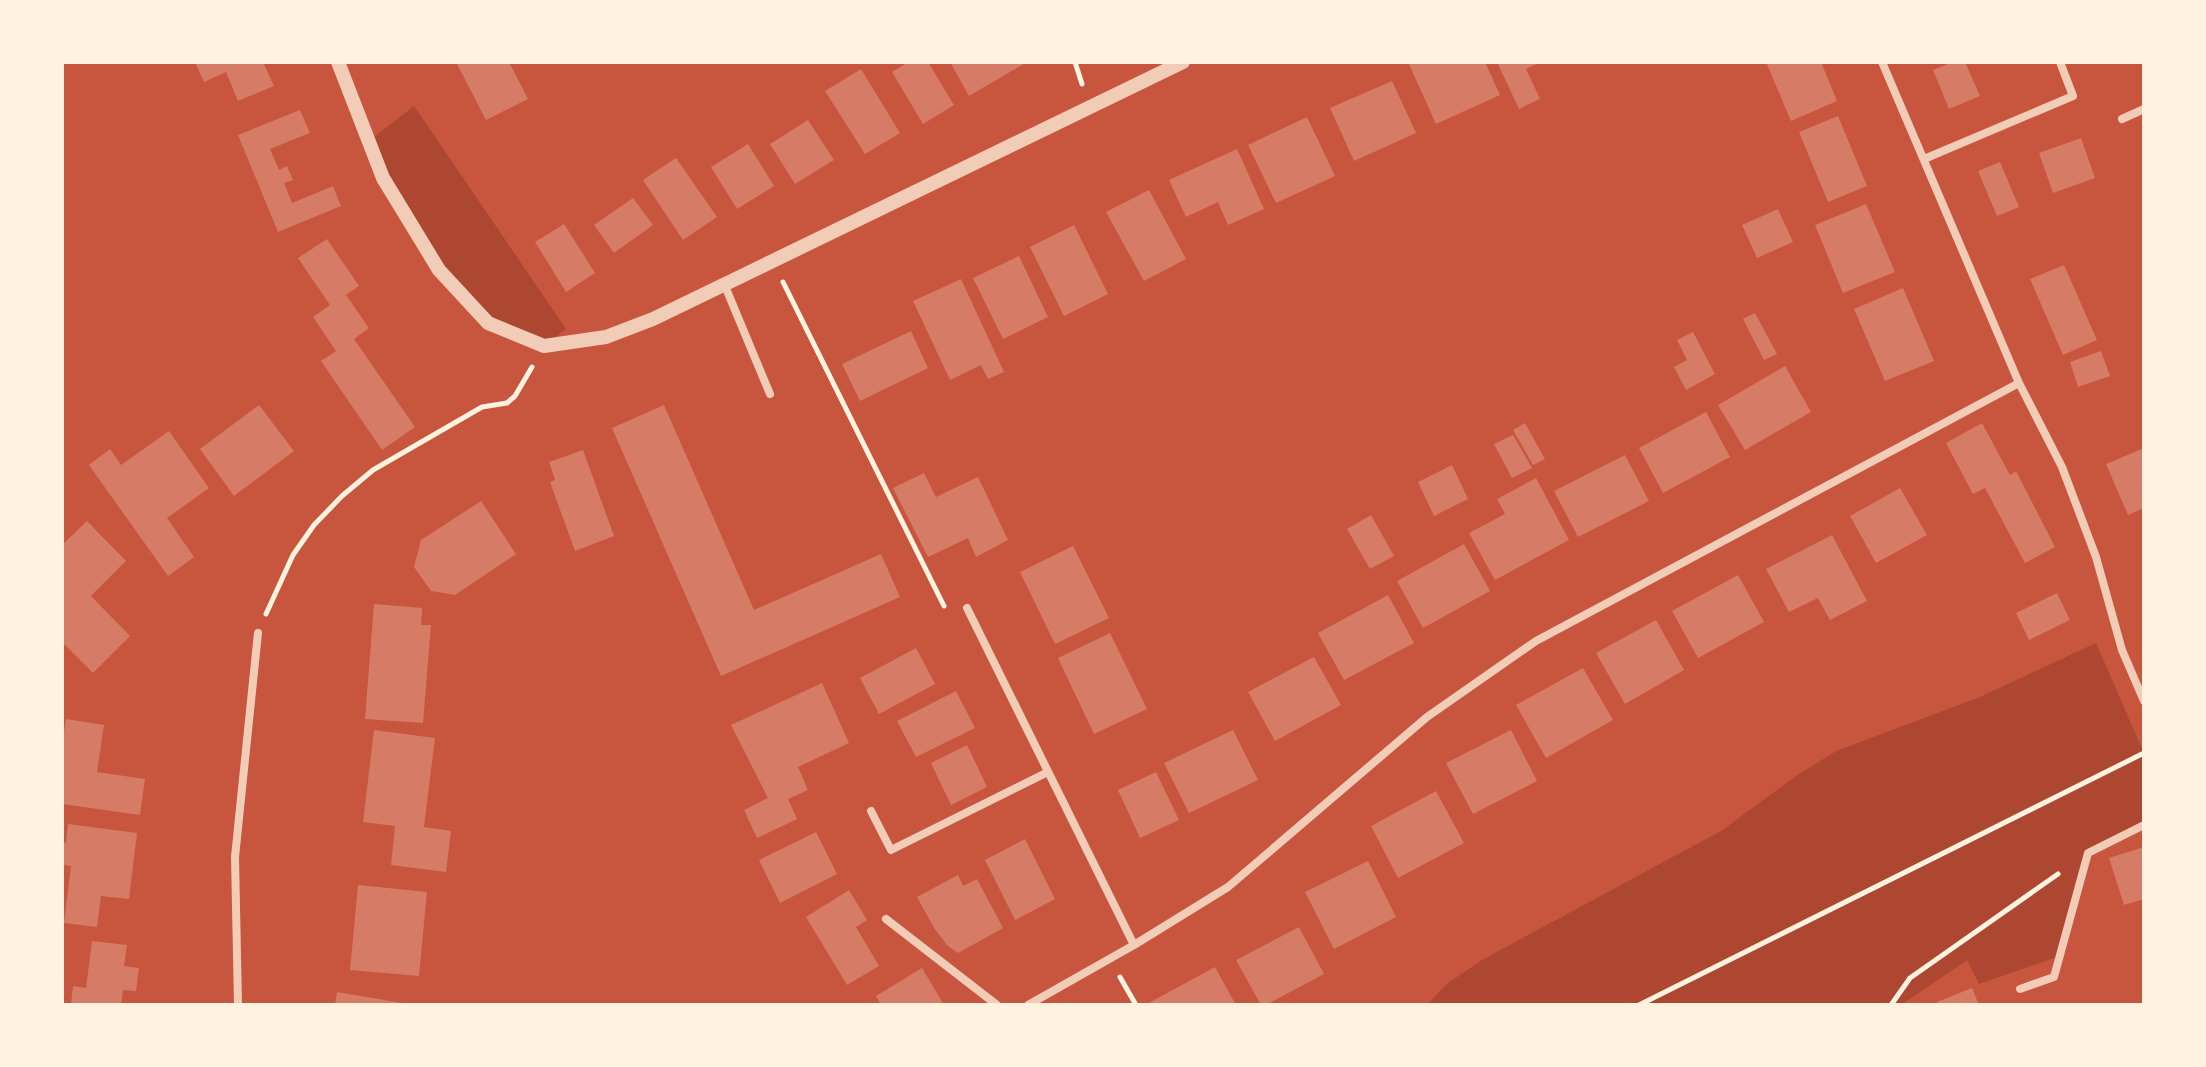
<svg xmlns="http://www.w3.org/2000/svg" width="2206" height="1067" viewBox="0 0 2206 1067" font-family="'Crimson Pro',serif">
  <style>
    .green { fill: #ae4732 }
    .building { fill: #d67c66 }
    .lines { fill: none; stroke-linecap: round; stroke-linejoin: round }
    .path { stroke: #fff3e0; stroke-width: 5 }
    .minor { stroke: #f1ccb7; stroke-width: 8 }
    .tertiary { stroke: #f1ccb7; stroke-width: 14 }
  </style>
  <rect width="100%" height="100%" fill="#c8553d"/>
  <!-- green -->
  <path class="green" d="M414,106L566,329L544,346L488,323L439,269L369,141Z
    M2096,643L2144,753V825L2088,853L2060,956L1979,984L1967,960L1901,1005H1427L1448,983L1482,960L1721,831L1796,776L1836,751L1980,697Z"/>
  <!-- building -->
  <path class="building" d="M195,62H263L274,86L238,101L226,72L204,82Z
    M456,62H509L528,99L486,120Z
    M909,62H928L954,105L923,124L892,72Z
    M950,62H1027L969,96Z
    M1408,62H1485L1500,95L1436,124Z
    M1497,62H1541L1526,69L1540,99L1519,109Z
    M1766,62H1821L1837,101L1791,121Z
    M1953,62H1965L1980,96L1949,109L1933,70Z
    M861,69L900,133L865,154L825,91Z
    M1392,81L1416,133L1354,161L1330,108Z
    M300,110L310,133L270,149L279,170L287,166L293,180L284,183L292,203L333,186L341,206L278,232L238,135Z
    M1838,116L1867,186L1828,202L1799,132Z
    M1307,117L1335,176L1276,203L1248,145Z
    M808,120L834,160L795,184L770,144Z
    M2081,138L2095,178L2053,193L2039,153Z
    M748,144L774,186L737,209L711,167Z
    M1237,149L1264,209L1228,225L1218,202L1186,217L1169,180Z
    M676,158L717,217L683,240L643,180Z
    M2000,162L2019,207L1997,216L1978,171Z
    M1149,190L1186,259L1144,281L1106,212Z
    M633,198L653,225L614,253L594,225Z
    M1866,204L1895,272L1843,293L1815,225Z
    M1778,209L1793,242L1757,258L1742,225Z
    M564,224L595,273L566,292L535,242Z
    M1074,225L1108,294L1064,316L1030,247Z
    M327,239L359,286L346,295L369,328L354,339L415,427L382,450L321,361L336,351L313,317L330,305L298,258Z
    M1019,256L1048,317L1003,339L973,278Z
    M2064,265L2097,340L2063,355L2030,279Z
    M961,279L1004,372L988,379L981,365L950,380L913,301Z
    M1903,288L1934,361L1885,381L1854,309Z
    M1755,313L1777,354L1764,360L1743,319Z
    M911,331L928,368L860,401L842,364Z
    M1693,332L1715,374L1686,390L1674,367L1687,360L1677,340Z
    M2101,351L2110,376L2078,387L2070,362Z
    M1785,366L1811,412L1745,450L1718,405Z
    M259,405L294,451L234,496L200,449Z
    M664,405L754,610L881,554L900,597L721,676L612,428Z
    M1706,412L1730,457L1663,493L1639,448Z
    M1525,423L1545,459L1533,465L1513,430Z
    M1982,423L2010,475L2016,471L2055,547L2025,563L1985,488L1973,494L1946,443Z
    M169,431L209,488L167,518L194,557L168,576L89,465L110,449L121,465Z
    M1513,435L1532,468L1512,478L1494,444Z
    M2144,448V508L2128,515L2106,464Z
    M583,450L614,536L575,551L550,482L555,480L549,462Z
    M1625,455L1649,501L1578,537L1554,491Z
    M1452,465L1468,499L1434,516L1418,482Z
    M924,473L936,497L978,477L1008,540L976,557L968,538L928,557L893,488Z
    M1536,478L1569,540L1495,580L1469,533L1505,514L1497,499Z
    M1900,488L1927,535L1876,563L1850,516Z
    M481,501L516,554L455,595L431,591L414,567L421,540Z
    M1371,515L1394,556L1370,569L1347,529Z
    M87,521L126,561L91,596L130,636L93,673L62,642V545Z
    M1832,535L1867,601L1830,620L1818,598L1789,612L1766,569Z
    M1464,544L1490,591L1423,628L1397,581Z
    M1073,546L1109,618L1055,644L1020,572Z
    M1738,575L1764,622L1698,658L1672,611Z
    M2057,593L2070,620L2029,640L2016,613Z
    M1388,595L1414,643L1344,680L1318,633Z
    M374,604L422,608L421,625H431L423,723L365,719Z
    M1656,620L1684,670L1625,704L1596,653Z
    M1110,633L1147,709L1094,734L1058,658Z
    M916,648L935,684L879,714L860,678Z
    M1314,657L1341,705L1275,741L1248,692Z
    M1583,668L1613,720L1546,758L1516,705Z
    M822,683L849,743L798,767L808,790L788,799L797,819L757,838L744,810L768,798L731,725Z
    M956,691L975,728L916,757L897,721Z
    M66,719L104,725L97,772L145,779L140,815L62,804V745Z
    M374,730L435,738L424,827L451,831L446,872L391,865L395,826L363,822Z
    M1233,730L1258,780L1189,813L1164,763Z
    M1511,730L1537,781L1473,814L1446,763Z
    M967,745L987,787L951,805L931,763Z
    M1156,772L1179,820L1140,838L1118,790Z
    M1436,791L1464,843L1398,878L1371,826Z
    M68,824L137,833L129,899L101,896L97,927L64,923L71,866L62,865V842L66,843Z
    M816,832L837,874L780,903L759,860Z
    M1025,839L1055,899L1015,920L985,860Z
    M2144,847V899L2124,905L2109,858Z
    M1368,861L1396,917L1334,949L1305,892Z
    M958,875L963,886L977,879L1003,928L958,953L947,945L934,928L917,897Z
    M358,885L427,892L419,976L350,970Z
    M849,890L867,920L856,927L879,966L847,985L806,917Z
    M1299,927L1324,974L1266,1005H1261L1236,960Z
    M92,941L127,945L124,966L139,968L136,991L123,990L121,1005H71L73,986L86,988Z
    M1215,967L1236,1005H1145L1182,985Z
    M922,968L944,1005H881L876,996Z
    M1972,988L1979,1005H1938L1937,1002Z
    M337,992L402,1003V1005H335Z"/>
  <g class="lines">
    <!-- path -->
    <path class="path" d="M1075,62L1082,84
      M783,282L944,606
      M266,614L293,555L314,525L342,496L373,470L482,407L507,403L515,396L532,367
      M1120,977L1136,1005
      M1639,1005L2144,753
      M1891,1005L1910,978L2058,874"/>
    <!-- minor -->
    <path class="minor" d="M2122,119L2144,109
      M1924,159L2073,96L2060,62
      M725,286L770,394
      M2019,383L2062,467L2096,557L2122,650L2144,701
      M967,608L1134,945
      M871,811L891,850L1048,772
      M886,919L997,1005
      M2020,989L2054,977L2088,853L2144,825
      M238,1005L235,857L258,633
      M1028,1005L1134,945L1228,887L1427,717L1536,641L2019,383L1882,62"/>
    <!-- tertiary -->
    <path class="tertiary" d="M338,62L383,178L439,270L488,323L544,346L606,337L653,319L1183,62"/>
  </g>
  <!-- border -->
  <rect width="2206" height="1067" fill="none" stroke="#fff3e0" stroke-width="128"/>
</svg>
